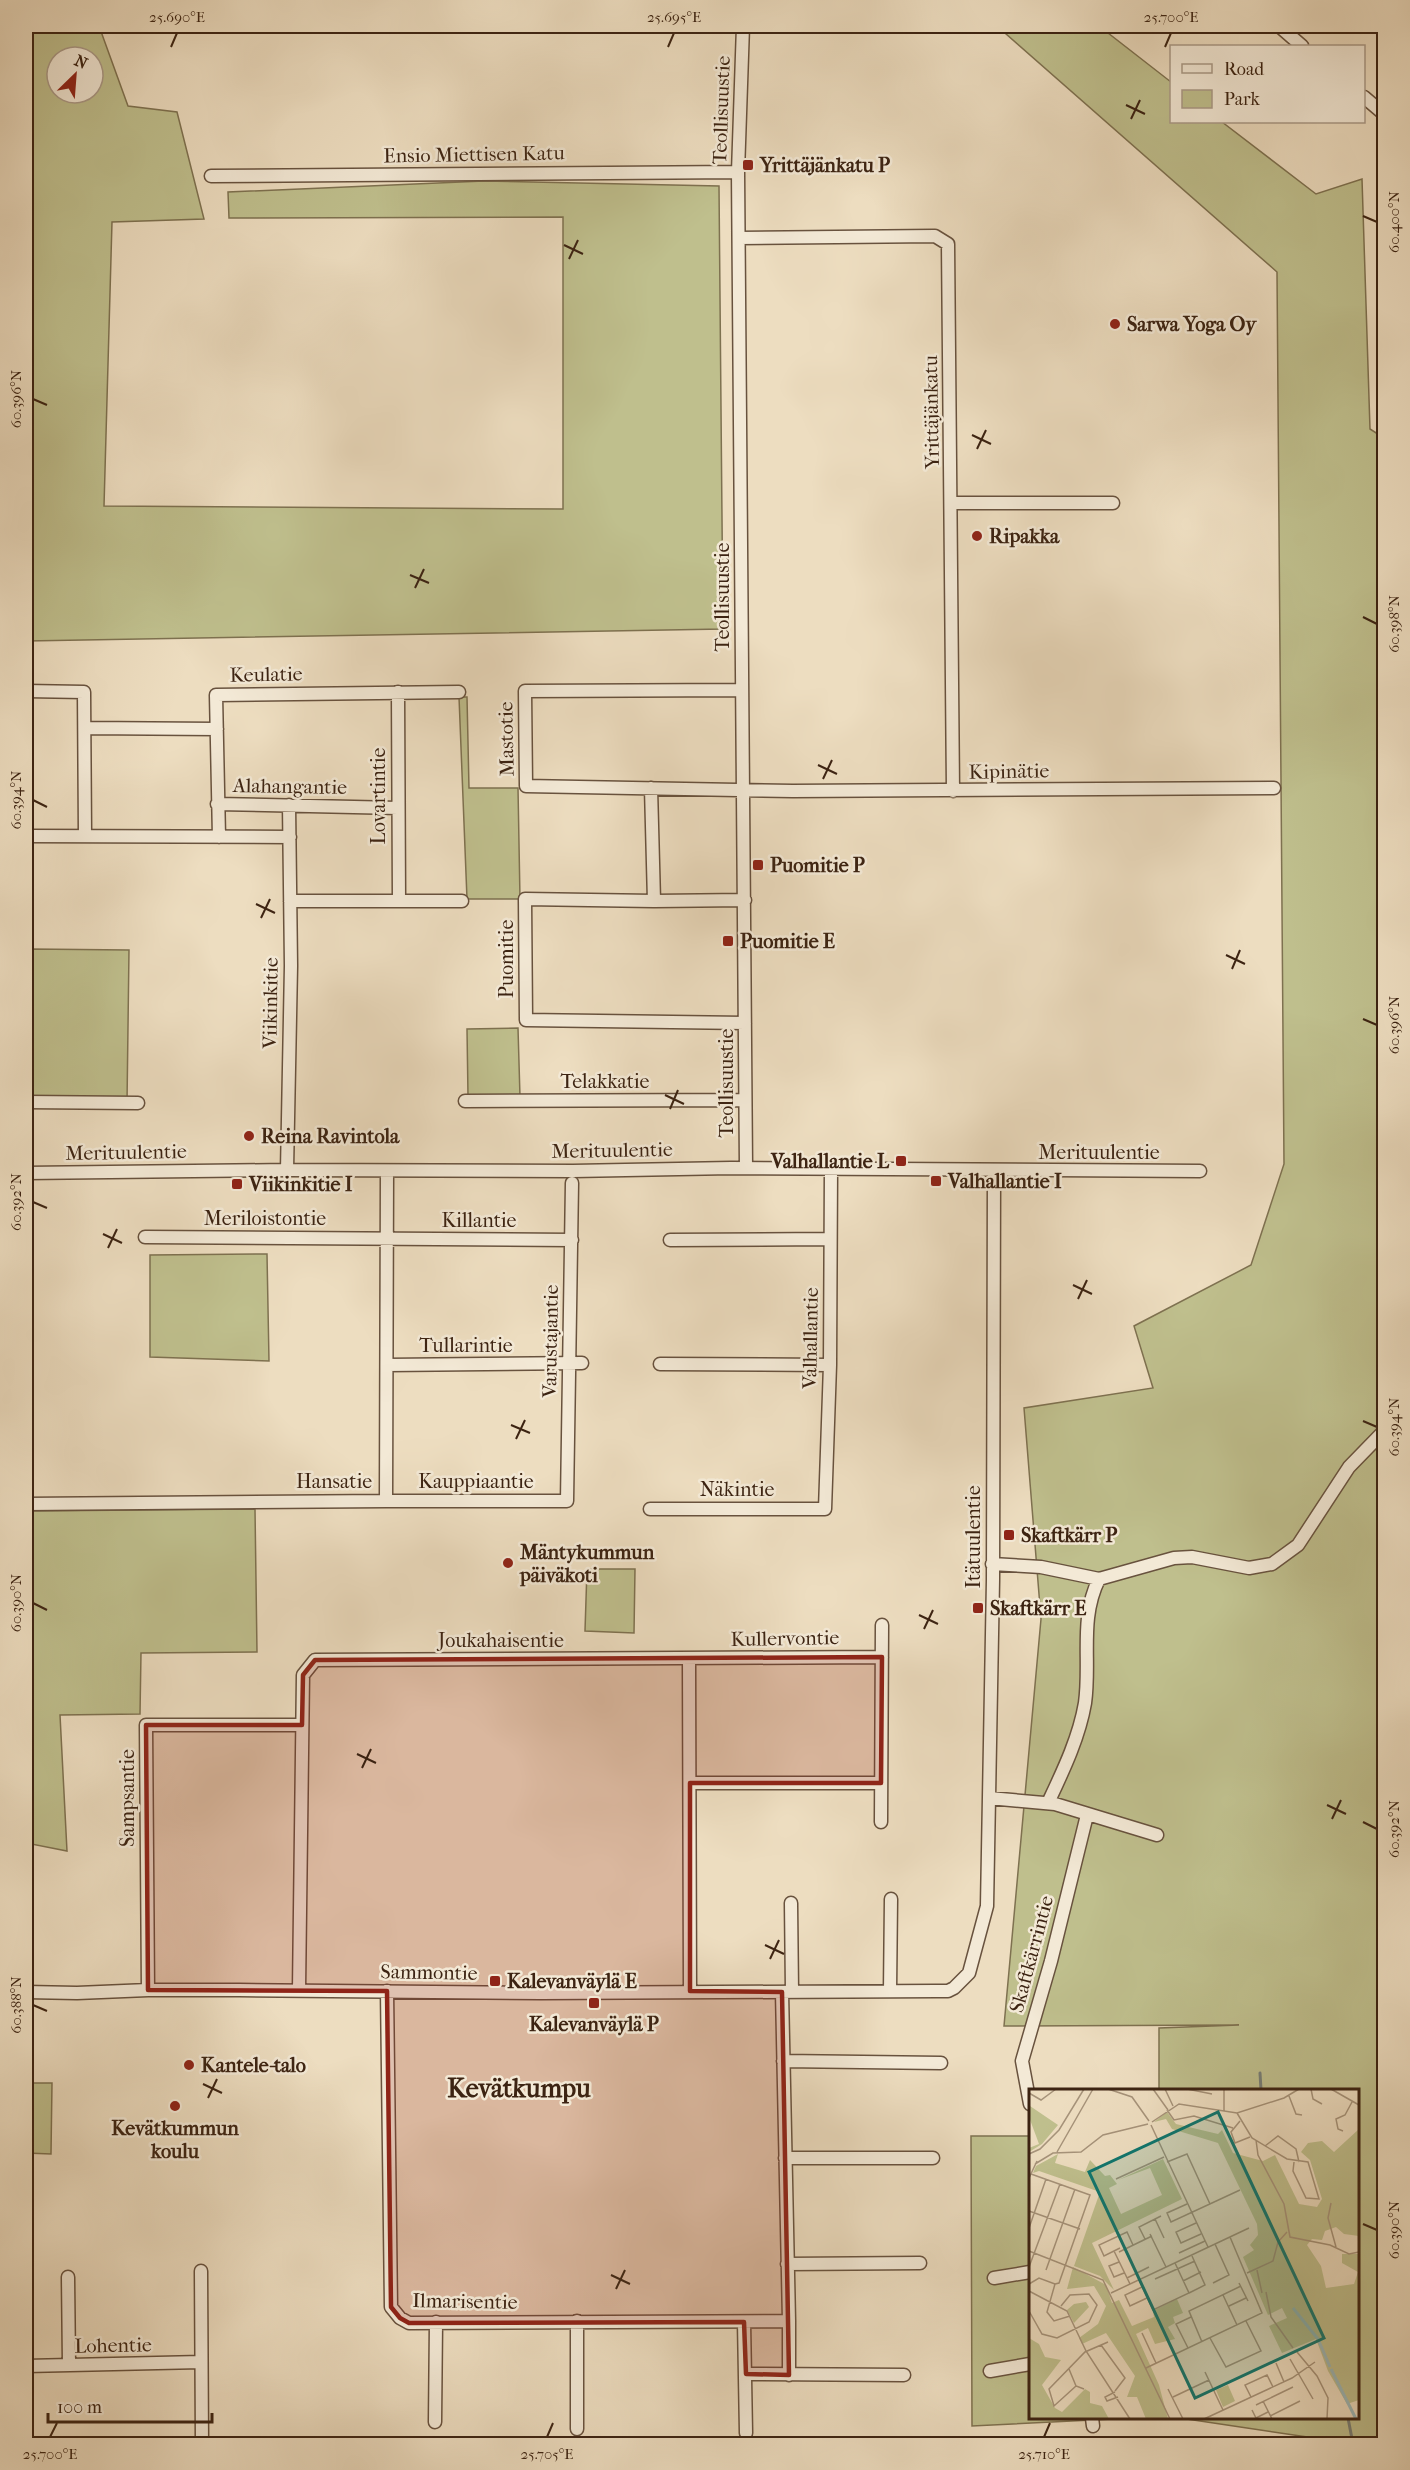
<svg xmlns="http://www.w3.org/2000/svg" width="1410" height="2470" viewBox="0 0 1410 2470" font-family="'IM FELL French Canon',serif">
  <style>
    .green { fill: #bfbf8d; stroke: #7e7150; stroke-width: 1.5; fill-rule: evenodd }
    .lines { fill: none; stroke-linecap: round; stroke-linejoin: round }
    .stream { stroke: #767e77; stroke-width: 3 }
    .minor-casing { stroke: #68523e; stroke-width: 15 }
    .minor { stroke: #f3e9d6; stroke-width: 12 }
    .marked { fill: #8f2418; fill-opacity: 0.2; stroke: #8f2418; stroke-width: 4.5; stroke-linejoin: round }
    .ticks { fill: none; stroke: #3c2312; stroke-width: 2 }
    .poi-dot { fill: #8f2418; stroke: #f3e9d6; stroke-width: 2 }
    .labels { text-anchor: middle; stroke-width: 5; stroke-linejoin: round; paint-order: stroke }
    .street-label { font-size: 20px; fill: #3c2312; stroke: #f3e9d6 }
    .poi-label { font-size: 20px; font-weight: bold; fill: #3c2312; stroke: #f3e9d6; text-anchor: start }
    .district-label { font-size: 26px; font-weight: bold; fill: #3c2312; stroke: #f3e9d6 }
    .inset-river { fill: none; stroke: #9cbabb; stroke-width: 3 }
    .inset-road { fill: none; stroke: #a6937a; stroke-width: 1.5 }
    .view { fill: #0f766e; fill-opacity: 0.15; stroke: #0f766e; stroke-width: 3 }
    .inset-edge { fill: none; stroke: #3c2312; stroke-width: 3 }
    .neatline { fill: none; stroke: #3c2312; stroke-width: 2 }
    .ticks-label { font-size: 15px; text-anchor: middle; fill: #3c2312 }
  </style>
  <rect width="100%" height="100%" fill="#edddc0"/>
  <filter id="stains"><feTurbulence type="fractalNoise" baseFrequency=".00333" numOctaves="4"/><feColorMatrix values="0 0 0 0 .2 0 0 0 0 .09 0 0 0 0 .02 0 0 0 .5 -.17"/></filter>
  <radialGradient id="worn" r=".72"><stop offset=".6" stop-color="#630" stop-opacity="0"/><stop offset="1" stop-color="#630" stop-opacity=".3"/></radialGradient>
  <!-- green -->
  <path class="green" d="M26,26H99L128,106L177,112L204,219L112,222L104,506L563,509V217L229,218L228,192L484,181L719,186L723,629L26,641ZM57,57H93V93H57Z
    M997,26H1099L1171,82L1172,122H1222L1316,194L1362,179L1370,429L1384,438V2444H1342L1341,2442L1180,2418H1358V2090H1159V2028L1239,2025L1004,2026L1041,1619L1024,1408L1153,1388L1134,1326L1251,1265L1284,1164L1277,272Z
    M459,697H467L469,788H518L520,899H467Z
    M30,949L129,950L127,1103L26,1106Z
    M518,1028L520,1097L468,1096L467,1029Z
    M267,1254L269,1361L150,1357V1255Z
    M255,1509L257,1652L141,1653L140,1714L60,1715L67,1851L26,1843V1511Z
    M587,1569H635L634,1633L585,1631Z
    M26,2083H52L51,2154L26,2153Z
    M971,2136H1030V2418H1133L972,2426Z"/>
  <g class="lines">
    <!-- stream -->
    <path class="stream" d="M1260,2073L1261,2090
      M1348,2418L1353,2444"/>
    <defs>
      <path id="minor" d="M743,26L738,172L746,1168
        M1279,26L1302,46
        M1364,97L1384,114
        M211,176L738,172
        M739,238L935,236L948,244L953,791
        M952,503H1113
        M742,690L525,691L526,786L793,791L1274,788
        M26,691L84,692L85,835
        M398,692L399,900
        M85,728L217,729
        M651,788L654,901
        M217,804L398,808
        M26,836L290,837
        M219,837L216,695L459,692
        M290,901H462
        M745,1023L526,1020L525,899L654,901L745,900
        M465,1101L745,1100
        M26,1102L138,1103
        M287,1170L291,966L289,805
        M26,1173L287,1170L573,1171L731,1168L1200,1171
        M145,1237L572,1240
        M670,1240L830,1239
        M660,1364L830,1365
        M387,1365L582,1363
        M386,1501H567L572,1183
        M26,1504L386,1501L387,1171
        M650,1509H825L830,1365L831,1168
        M992,1564L1041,1567L1099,1579L1174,1558L1192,1557L1249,1568L1272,1564L1298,1545L1349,1467L1384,1431
        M689,1658L690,1991
        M690,1783H881
        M989,1798L1055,1804L1157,1835
        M1048,1803C1063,1771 1079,1738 1085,1703C1091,1661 1079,1619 1099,1579
        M881,1822L882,1625
        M791,1903L792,1992
        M148,1990L146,1725H302
        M299,1990L303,1675L315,1660L882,1657
        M387,1991L391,2307L400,2318L409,2323L789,2321L782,1992
        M890,1991L891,1899
        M26,1992L77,1993L148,1990H239L541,1993L936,1991H948L954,1988L969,1973L987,1906L993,1580L994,1171
        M783,2061L941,2063
        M1030,2104L1022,2061L1051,1961L1087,1815
        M785,2158H933
        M787,2264L920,2263
        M201,2271L202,2444
        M68,2277L69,2365
        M994,2278L1030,2272
        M577,2321V2429
        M789,2321V2375
        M744,2322L746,2433
        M26,2366L201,2362
        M990,2371L1030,2364
        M746,2374L904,2375
        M1092,2418L1093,2426
        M435,2422L436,2322"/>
    </defs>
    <!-- minor casing -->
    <use href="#minor" class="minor-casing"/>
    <!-- minor -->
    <use href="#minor" class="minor"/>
  </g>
  <!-- marked area -->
  <path class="marked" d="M882,1657L881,1783H690V1991L782,1992L789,2375L746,2374L744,2322L409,2323L400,2318L391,2307L387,1991L148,1990L146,1725H302L303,1675L315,1660Z"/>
  <!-- ticks -->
  <path class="ticks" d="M171,47L177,33M668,47L674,33M1165,47L1171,33M1126,105L1145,114M1131,119L1140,100M1363,216L1377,222M564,245L583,254M569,259L578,240M33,399L47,405M972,435L991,444M977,449L986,430M410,575L429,583M415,588L424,569M1363,617L1377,624M818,765L837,774M823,779L832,760M33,800L47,807M256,904L275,913M261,918L270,899M1226,955L1245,964M1232,969L1240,950M1363,1019L1377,1025M665,1095L684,1104M670,1109L678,1090M33,1202L47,1208M103,1234L122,1243M108,1248L117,1229M1073,1285L1092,1294M1078,1299L1087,1280M1363,1421L1377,1427M511,1425L530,1433M516,1439L525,1420M33,1603L47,1610M919,1615L938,1624M924,1629L933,1610M357,1754L376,1763M362,1768L371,1749M1327,1805L1346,1814M1332,1819L1341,1800M1363,1822L1377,1829M765,1945L784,1954M770,1959L779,1940M33,2005L47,2011M203,2084L222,2093M208,2098L217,2079M1363,2224L1377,2230M611,2275L630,2284M616,2289L625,2270M50,2437L57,2423M547,2437L553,2423M1044,2437L1050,2423"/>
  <!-- markers -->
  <g class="poi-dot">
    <rect x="742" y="159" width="12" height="12" rx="3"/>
    <circle cx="1115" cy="324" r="6"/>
    <circle cx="977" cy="536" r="6"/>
    <rect x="752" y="859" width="12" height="12" rx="3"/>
    <rect x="722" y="935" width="12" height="12" rx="3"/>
    <circle cx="249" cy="1136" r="6"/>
    <rect x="895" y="1155" width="12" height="12" rx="3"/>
    <rect x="930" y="1175" width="12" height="12" rx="3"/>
    <rect x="231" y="1178" width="12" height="12" rx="3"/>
    <rect x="1003" y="1529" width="12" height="12" rx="3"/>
    <circle cx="508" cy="1563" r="6"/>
    <rect x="972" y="1602" width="12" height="12" rx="3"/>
    <rect x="489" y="1975" width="12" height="12" rx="3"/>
    <rect x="588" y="1997" width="12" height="12" rx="3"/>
    <circle cx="189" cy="2065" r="6"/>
    <circle cx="175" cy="2106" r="6"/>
  </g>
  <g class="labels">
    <!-- street labels -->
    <g class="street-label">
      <text transform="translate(721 110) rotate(-88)" y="7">Teollisuustie</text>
      <text transform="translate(474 154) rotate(-1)" y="7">Ensio Miettisen Katu</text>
      <text transform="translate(931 412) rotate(-91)" y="7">Yrittäjänkatu</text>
      <text transform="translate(722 597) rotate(-90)" y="7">Teollisuustie</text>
      <text transform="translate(266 674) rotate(-1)" y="7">Keulatie</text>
      <text transform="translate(506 739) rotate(-91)" y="7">Mastotie</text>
      <text transform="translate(1009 771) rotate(-1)" y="7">Kipinätie</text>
      <text transform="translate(290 786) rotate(1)" y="7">Alahangantie</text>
      <text transform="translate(378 796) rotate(-90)" y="7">Lovartintie</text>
      <text transform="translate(506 959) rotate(-90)" y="7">Puomitie</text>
      <text transform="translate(270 1003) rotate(-89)" y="7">Viikinkitie</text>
      <text x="605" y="1088">Telakkatie</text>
      <text transform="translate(726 1083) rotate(-90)" y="7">Teollisuustie</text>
      <text transform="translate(612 1150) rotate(-1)" y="7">Merituulentie</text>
      <text transform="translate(126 1152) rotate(-1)" y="7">Merituulentie</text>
      <text x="1099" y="1159">Merituulentie</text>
      <text x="265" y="1225">Meriloistontie</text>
      <text x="479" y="1227">Killantie</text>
      <text transform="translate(810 1338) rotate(-89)" y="7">Valhallantie</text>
      <text transform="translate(550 1341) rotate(-89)" y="7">Varustajantie</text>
      <text x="466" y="1352">Tullarintie</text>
      <text x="334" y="1488">Hansatie</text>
      <text x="476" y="1488">Kauppiaantie</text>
      <text x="737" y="1496">Näkintie</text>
      <text transform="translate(973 1537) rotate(-90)" y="7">Itätuulentie</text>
      <text transform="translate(785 1638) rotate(-1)" y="7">Kullervontie</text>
      <text x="501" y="1647">Joukahaisentie</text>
      <text transform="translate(127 1798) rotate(-90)" y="7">Sampsantie</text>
      <text transform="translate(1031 1954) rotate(-75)" y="7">Skaftkärrintie</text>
      <text transform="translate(429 1972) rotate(1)" y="7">Sammontie</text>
      <text transform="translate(465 2301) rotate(1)" y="7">Ilmarisentie</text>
      <text transform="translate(113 2345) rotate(-1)" y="7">Lohentie</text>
    </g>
    <!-- poi labels -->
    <g class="poi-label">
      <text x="760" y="172">Yrittäjänkatu P</text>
      <text x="1127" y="331">Sarwa Yoga Oy</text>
      <text x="989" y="543">Ripakka</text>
      <text x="770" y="872">Puomitie P</text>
      <text x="740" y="948">Puomitie E</text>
      <text x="261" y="1143">Reina Ravintola</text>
      <text x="889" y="1168" text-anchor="end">Valhallantie L</text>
      <text x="948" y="1188">Valhallantie I</text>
      <text x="249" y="1191">Viikinkitie I</text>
      <text x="1021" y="1542">Skaftkärr P</text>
      <text x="520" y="1559">Mäntykummun<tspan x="520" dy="23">päiväkoti</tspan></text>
      <text x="990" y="1615">Skaftkärr E</text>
      <text x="507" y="1988">Kalevanväylä E</text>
      <text x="594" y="2031" text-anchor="middle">Kalevanväylä P</text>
      <text x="201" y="2072">Kantele-talo</text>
      <text x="175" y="2135" text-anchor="middle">Kevätkummun<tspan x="175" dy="23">koulu</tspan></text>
    </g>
    <!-- district labels -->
    <g class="district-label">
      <text x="519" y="2097">Kevätkumpu</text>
    </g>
  </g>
  <!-- overview -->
  <g transform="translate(1029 2089)">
    <rect width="330" height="330" fill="#edddc0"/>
    <path d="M0,6L1,17L29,36L13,55L0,63V59L10,55L0,28ZM138,23L147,35L189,45L193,41L204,64L234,72L246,66L270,115L288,118L293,110L281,71L272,63L279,54L293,52L305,63L330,40V147L315,145L307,138L296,142L293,151L283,150L278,156L292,177L297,199L325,195L329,183L313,174V165H330V311L318,315L299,282L287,250L253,264L240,237L258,229L253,219L239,226L214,168L225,161L221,156L229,146L228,135L189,54L143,40L137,30L125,33ZM29,65L26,74L56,83L61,71L76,87L81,86L88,95L80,99L92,125L133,106L121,79L89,91L134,70L153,110L63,154L85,201L71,187L45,177L71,103L10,82L4,84L7,77ZM44,178L77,196L83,214L90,211L103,237L125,228L124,222L148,210L154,224L144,228L146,234L139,238L146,250L126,255L119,239L107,245L130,296L139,330H117L108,308H98L106,287L77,244L53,255L50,249L69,235L77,217L65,197L38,200ZM57,213L60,218L45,234L38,221L45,215ZM0,249L10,255L16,268L32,271L13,296L26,319L33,323L56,300L61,303V314L73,317L80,330H0ZM199,296L206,312L194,318L187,301Z" fill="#bfbf8d"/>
    <path class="inset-river" d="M264,219L289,250L301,278M302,280L327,330"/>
    <path class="inset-road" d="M79,0L103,8L120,32M124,0L139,21M136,0L144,17M158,0L183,5M195,0V22M282,0L284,10L293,15M302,0L330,16M0,4L12,11L27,0M260,7L267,25L273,26M138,21L145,31L165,27L204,39M208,24L223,49L258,70L279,73L290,110L277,109L264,82L265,73M211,32L202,43L206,54L221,48M123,33L150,15L208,24L255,9L270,0M122,36L179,158M314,42L309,40L307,30L316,26L323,13M227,51L229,66L255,115L261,148L301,156L320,165L330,163M236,57L249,47L267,60L270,73M28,63L64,0M0,65L11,60L30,41L55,0M138,73L158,65L181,115M6,75L24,64L52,63L74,46L119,35M2,85L61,106L30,194L26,195M0,89L8,72M87,90L135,68M302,114L299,129L307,158M158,115L138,124L142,133L211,101M0,122L51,140M126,130L135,149M167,134L147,143L152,154L172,145M0,139L17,90M121,145L137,178M116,150L110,138L132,127M91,159L75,167L70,156L98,143L104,156M0,162L74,191L141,330M85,162L101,195M90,163L123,147M150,164L176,152M90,173L80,177L85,188L95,184M0,178L31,95M17,181L46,100M228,181L233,204M218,184L244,172L249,153L258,143M98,189L120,178M126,190L166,172M110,191L124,221L160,204L146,174M154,192L172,183M184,194L200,186L186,155M210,194L219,212M0,195L10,189L26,195L18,223L25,232L41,227M113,198L96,206L101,217L118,209M0,202L38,222L57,262L101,330M237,203L242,228L264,259M82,204L220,139M160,204L176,196L163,167M194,206L208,236M200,217L217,209M0,222L13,245L28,249L60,233L68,216L60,205L41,206L32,217M113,244L127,274M181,249L197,278L232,262L217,232M173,253L160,222L212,197M72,256L96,289L86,302M159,259L147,235L162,228M268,263L288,287L299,309L298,330M261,270L284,310M247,274L255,293M117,279L233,224L201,148M40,280L47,297L55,300M176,283L194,321M47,297L25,317L20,300L56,263L79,253M139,300L154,330M86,303L76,308L78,312L89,308M144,308L180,291M222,308L216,296L238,286L244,298M234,312L243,330M227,316L264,298M223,321L227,329L239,323M241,327L271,312M175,330L263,289L286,273"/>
    <path class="view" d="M189,23L295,249L166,309L60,83Z"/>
    <rect width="330" height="330" class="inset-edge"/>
  </g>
  <!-- margin -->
  <rect width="1410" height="2470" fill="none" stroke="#edddc0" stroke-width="66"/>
  <!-- legend -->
  <rect x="1170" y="45" width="195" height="78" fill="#f3e9d6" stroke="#aa9a88" stroke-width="1.5"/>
  <rect x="1182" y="64" width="30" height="9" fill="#f3e9d6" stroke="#aa9a88" stroke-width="1.5"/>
  <text x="1224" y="75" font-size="18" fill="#3c2312">Road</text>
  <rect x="1182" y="90" width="30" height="18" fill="#bfbf8d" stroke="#aa9a88" stroke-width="1.5"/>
  <text x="1224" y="105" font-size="18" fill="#3c2312">Park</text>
  <!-- north arrow -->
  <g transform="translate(75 75) rotate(25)"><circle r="28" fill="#f3e9d6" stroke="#aa9a88" stroke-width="1.5"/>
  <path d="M0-4.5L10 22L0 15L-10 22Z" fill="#8f2418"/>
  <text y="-9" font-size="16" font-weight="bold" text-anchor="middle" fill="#3c2312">N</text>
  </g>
  <!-- scale -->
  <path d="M48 2413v9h164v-9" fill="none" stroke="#3c2312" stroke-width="3"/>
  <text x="57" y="2413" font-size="18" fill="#3c2312" stroke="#f3e9d6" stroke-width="4.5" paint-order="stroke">100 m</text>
  <rect x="33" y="33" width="1344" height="2404" class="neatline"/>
  <g class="ticks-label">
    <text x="177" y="22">25.690°E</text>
    <text x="674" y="22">25.695°E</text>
    <text x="1171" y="22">25.700°E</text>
    <text transform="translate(1394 222) rotate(-90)" y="5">60.400°N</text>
    <text transform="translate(16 399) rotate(-90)" y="5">60.396°N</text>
    <text transform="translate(1394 624) rotate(-90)" y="5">60.398°N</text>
    <text transform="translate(16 800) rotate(-90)" y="5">60.394°N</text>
    <text transform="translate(1394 1025) rotate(-90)" y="5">60.396°N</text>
    <text transform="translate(16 1202) rotate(-90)" y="5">60.392°N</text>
    <text transform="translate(1394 1427) rotate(-90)" y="5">60.394°N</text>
    <text transform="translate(16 1603) rotate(-90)" y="5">60.390°N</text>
    <text transform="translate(1394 1829) rotate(-90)" y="5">60.392°N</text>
    <text transform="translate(16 2005) rotate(-90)" y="5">60.388°N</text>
    <text transform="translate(1394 2230) rotate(-90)" y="5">60.390°N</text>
    <text x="50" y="2459">25.700°E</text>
    <text x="547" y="2459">25.705°E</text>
    <text x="1044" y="2459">25.710°E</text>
  </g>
  <rect width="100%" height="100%" filter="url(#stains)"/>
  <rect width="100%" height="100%" fill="url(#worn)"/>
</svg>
